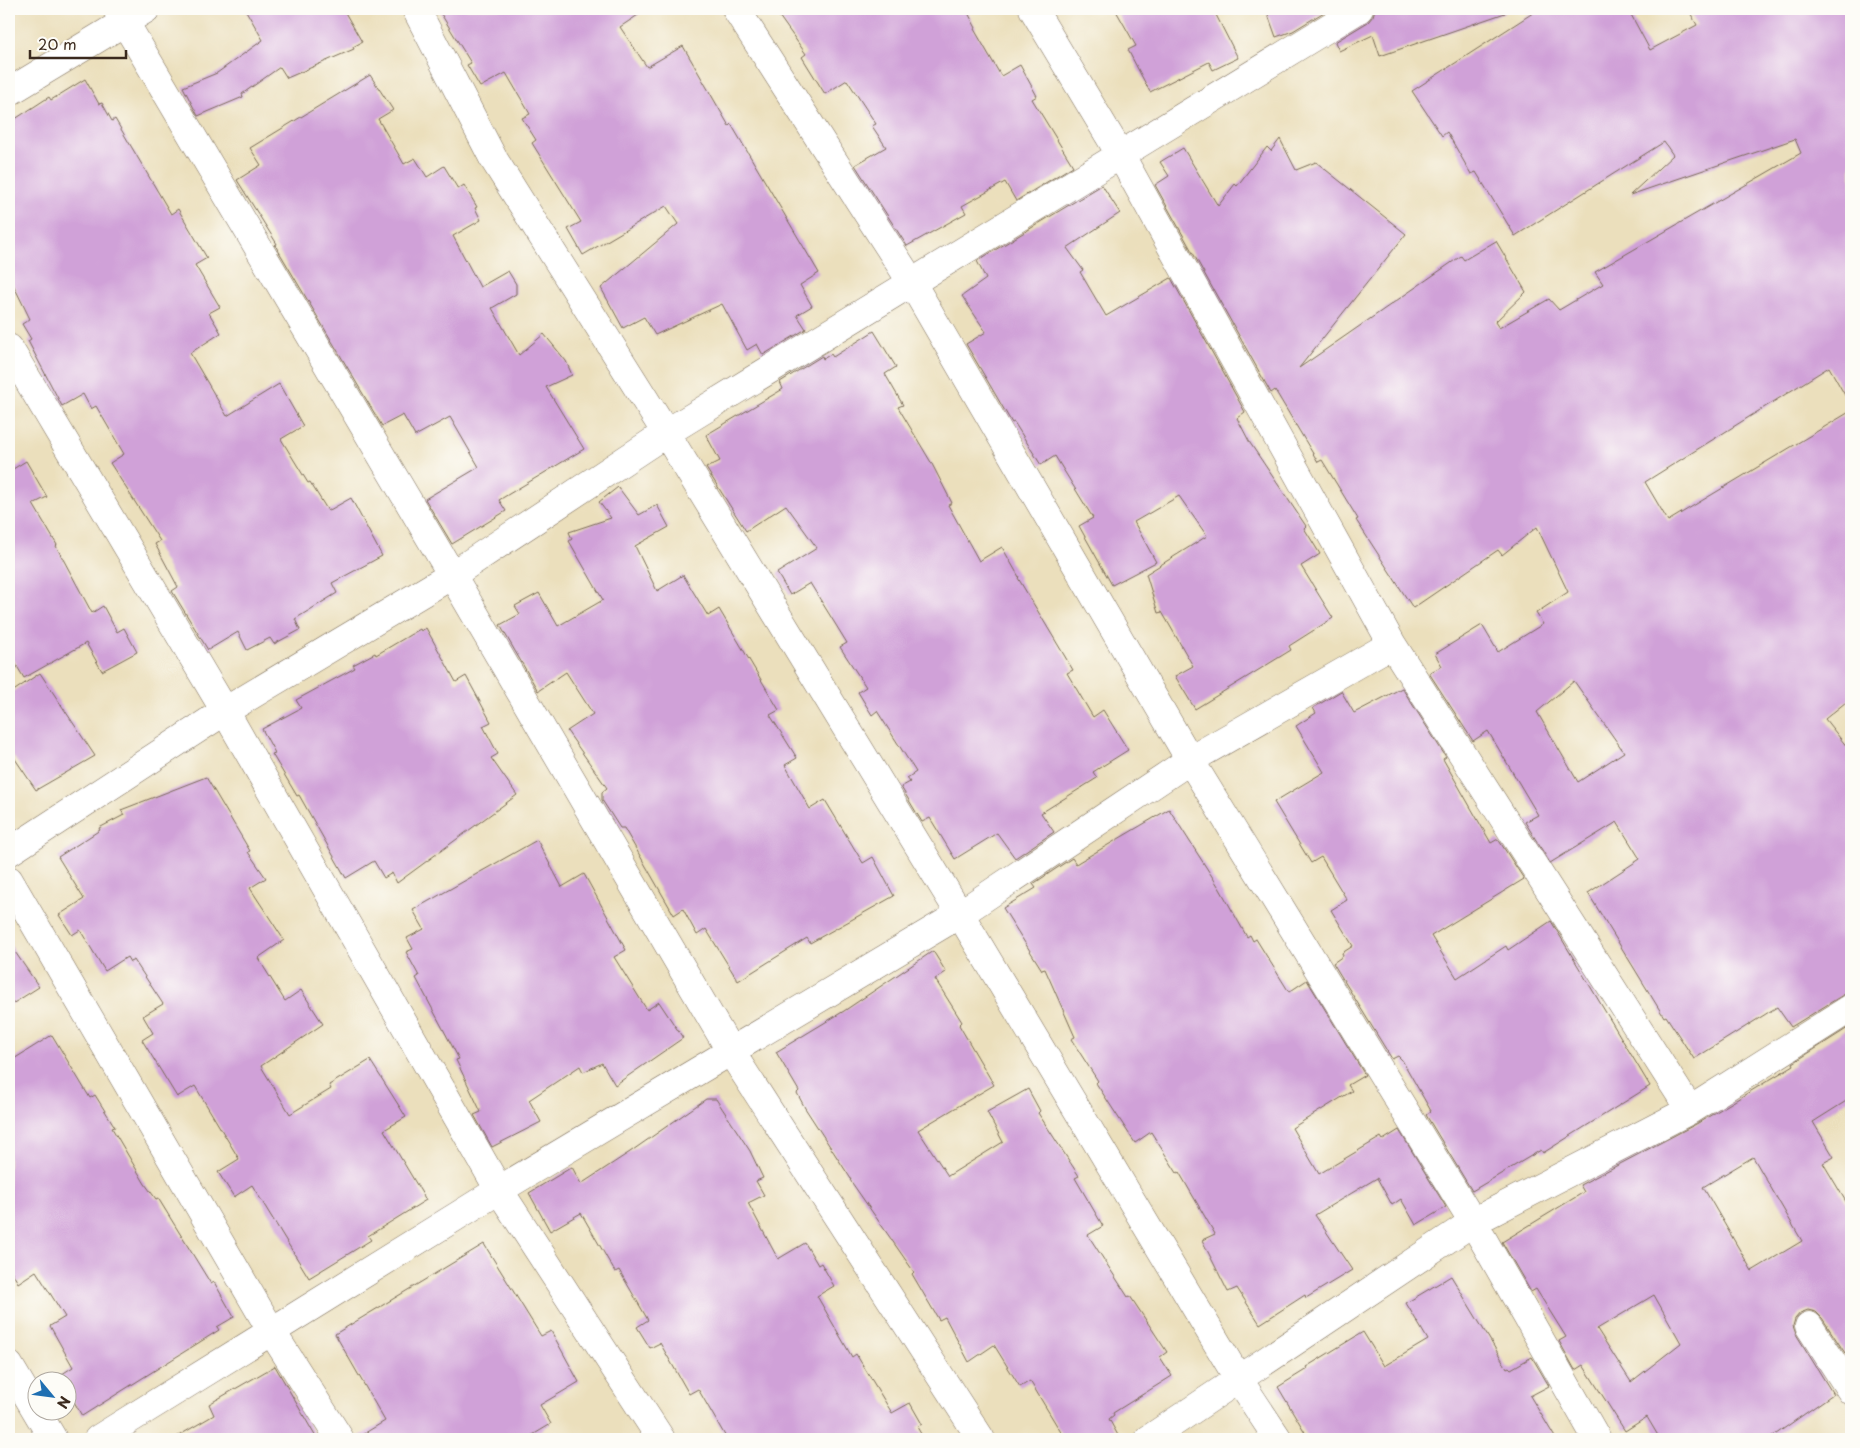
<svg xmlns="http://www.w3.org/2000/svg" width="1860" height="1448" viewBox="0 0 1860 1448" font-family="'Playpen Sans',sans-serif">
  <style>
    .building { fill: #d0a1d8; fill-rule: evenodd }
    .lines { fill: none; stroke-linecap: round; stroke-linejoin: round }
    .minor-casing { stroke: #796955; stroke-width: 29 }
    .minor { stroke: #fff; stroke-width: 28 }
  </style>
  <rect width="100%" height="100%" fill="#fdfcf7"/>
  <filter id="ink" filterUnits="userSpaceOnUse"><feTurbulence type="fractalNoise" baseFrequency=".02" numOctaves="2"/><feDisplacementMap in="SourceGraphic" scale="10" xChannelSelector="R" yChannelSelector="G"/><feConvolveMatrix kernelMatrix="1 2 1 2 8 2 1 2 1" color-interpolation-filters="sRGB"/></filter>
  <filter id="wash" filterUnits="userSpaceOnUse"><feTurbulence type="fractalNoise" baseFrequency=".0096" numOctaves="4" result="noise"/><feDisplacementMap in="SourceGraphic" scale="20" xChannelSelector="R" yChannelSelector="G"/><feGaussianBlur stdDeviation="1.12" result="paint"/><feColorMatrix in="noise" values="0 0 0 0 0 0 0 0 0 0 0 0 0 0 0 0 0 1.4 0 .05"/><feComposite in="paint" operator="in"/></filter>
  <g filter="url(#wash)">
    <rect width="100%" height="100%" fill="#ebdfbc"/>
    <g id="blocks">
      <!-- building -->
      <path class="building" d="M245,9H343L362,42L353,47L354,49L287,78L280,67L242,94L243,97L198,116L183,87L217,73L263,40Z
        M438,9H647L620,27L647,67L683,46L729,126L731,124L819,273L800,285L812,306L797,315L806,329L763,355L757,344L747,350L722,304L655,335L644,317L623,328L601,288L678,224L666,206L583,255L568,229L581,222L532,143L536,140L522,118L530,114L506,73L480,87L467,65L471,63Z
        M774,9H966L976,28L974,29L1001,76L1020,65L1037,96L1032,99L1073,166L1016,201L1005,182L962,206L966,213L907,246L855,165L886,147L872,126L876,124L847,80L825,94L802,57L806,54Z
        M1115,9H1213L1238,58L1213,70L1209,62L1150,92L1128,50L1136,46Z
        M1266,9H1329L1293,31L1276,37Z
        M1375,9H1504L1505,13L1380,56L1373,35L1339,51L1335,42L1368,22L1373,16Z
        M1539,9H1628L1650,50L1697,25L1688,9H1851V406L1829,367L1645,482L1668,521L1851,411V698L1825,719L1851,752V993L1843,995L1791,1027L1777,1007L1694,1059L1666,1016L1664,1017L1588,893L1640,859L1617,822L1550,863L1525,822L1538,815L1488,731L1473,741L1429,673L1442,666L1435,654L1482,625L1498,652L1543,624L1536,613L1568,592L1537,527L1502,555L1498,550L1413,608L1356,520L1358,519L1322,460L1318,462L1275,390L1271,393L1155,185L1169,176L1160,162L1183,148L1218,206L1235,184L1237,186L1267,147L1271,151L1280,139L1296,170L1316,162L1406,234L1299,368L1461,256L1464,260L1496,241L1526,292L1495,322L1499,328L1549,299L1559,310L1603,284L1595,272L1801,153L1795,139L1630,195L1673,155L1664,142L1515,236L1476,172L1471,174L1447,132L1442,136L1412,91ZM1574,681L1624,752L1578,782L1537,712Z
        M370,75L393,110L378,119L404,164L415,158L427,177L444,166L458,189L464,185L477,207L475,208L481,220L453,236L480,287L508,271L516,284V294L492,308L519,355L544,334L566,361L572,375L546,387L584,449L499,500L506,511L452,544L425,499L479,467L450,417L415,436L403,415L382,426L275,245L277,244L237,180L261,165L250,148Z
        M85,79L99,104L102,103L112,121L115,119L171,214L178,209L207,258L195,265L220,307L209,313L221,333L190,353L227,416L279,384L303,426L281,439L308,483L310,482L328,511L351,498L382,556L332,583L337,593L295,619L300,630L274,644L270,638L247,650L238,632L208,650L172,591L178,587L155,544L160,541L110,463L124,454L96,406L91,409L83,394L62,406L28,341L31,339L22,324L30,319L9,276V123L49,97L51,100Z
        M1102,185L1120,213L1067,248L1083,270L1080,272L1106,316L1171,278L1245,412L1237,418L1250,443L1306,526L1304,528L1320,554L1301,566L1333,618L1289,646L1291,650L1195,709L1175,676L1193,666L1162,612L1158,613L1146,574L1207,536L1179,496L1134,522L1156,562L1112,585L1079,526L1093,518L1055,456L1041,465L1014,422L1012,423L966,344L986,332L962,296L986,279L977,261Z
        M874,331L896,367L885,374L903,405L898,407L932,464L952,503L948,505L979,561L1002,547L1019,577L1018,578L1073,670L1067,673L1093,717L1103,710L1128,750L1093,772L1097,778L1041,813L1054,832L1015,858L997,833L955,859L930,818L922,822L901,787L910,782L907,778L916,772L877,711L872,715L858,692L866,687L840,647L847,643L810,583L790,595L777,573L817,548L786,505L746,531L706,468L720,461L706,435L783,389L780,382L822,356L823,359L831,354L833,357Z
        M26,461L47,497L33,504L57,545L56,546L92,613L103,606L117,632L124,628L137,652L102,671L86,643L24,678L9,653V462L13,469Z
        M618,487L639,515L657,505L669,527L635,546L657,591L683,575L708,616L719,609L779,710L770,715L797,758L785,765L810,809L825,800L863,863L873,857L894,896L810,943L807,938L738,981L706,929L697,935L683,909L674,915L624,828H620L602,800V792L607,788L567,731L593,714L566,672L538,691L500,625L520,614L515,606L539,593L558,626L603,600L569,541L572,539L569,532L611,518L599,502Z
        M426,628L456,682L466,676L491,722L483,726L498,754L491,758L517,795L397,883L392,873L384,878L374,861L346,878L299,795L297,796L272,754L275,753L262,729L301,708L296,700L355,668L353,665L375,653L376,655L420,629L421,631Z
        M40,673L95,756L36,790L9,750V694Z
        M1402,688L1446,757L1443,759L1491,843L1498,839L1524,879L1431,936L1457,978L1506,946L1508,950L1551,921L1650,1086L1543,1153L1541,1150L1472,1191L1426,1115L1431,1111L1402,1060L1398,1056L1392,1059L1333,963L1343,956L1342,953L1353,946L1331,910L1347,900L1321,857L1311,863L1274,802L1324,772L1296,726L1316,713L1313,708L1341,691L1354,713Z
        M206,777L250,851L248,852L266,878L250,888L284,940L258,958L285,1001L301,990L323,1024L261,1066L262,1068L290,1114L331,1089L329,1085L370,1060L406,1117L384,1130L426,1200L368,1236L371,1240L309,1278L252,1185L234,1197L218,1172L239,1159L195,1086L177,1097L142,1040L153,1033L143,1016L163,1004L134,960L130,962L127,957L105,971L80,930L72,935L59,915L84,899L58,857L100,830L99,828L124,815L121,810Z
        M1169,809L1220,889L1247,937L1250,935L1253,941L1256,939L1289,992L1307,980L1365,1075L1348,1085L1352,1091L1292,1128L1319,1174L1381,1137L1383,1140L1399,1130L1446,1207L1416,1225L1401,1199L1392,1205L1377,1178L1315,1215L1352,1270L1306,1298L1305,1295L1260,1324L1237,1288L1228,1292L1202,1240L1215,1234L1179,1172L1177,1173L1151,1132L1135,1143L1096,1083L1098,1081L1071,1039L1075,1037L1045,969L1042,970L1003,908L1036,888L1033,884L1072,858L1076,864L1079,862Z
        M537,840L562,887L584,874L626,950L614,957L647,1010L659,1002L683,1038L615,1085L602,1063L583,1072L580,1066L529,1100L541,1122L492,1147L474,1115L481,1112L456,1060L459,1059L416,978L419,976L406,952L413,949L407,938L424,929L413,910Z
        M9,943L39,987L9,1006Z
        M933,951L946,972L935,979L962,1022L959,1025L994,1085L918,1130L948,1176L1003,1142L987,1112L1028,1089L1040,1111L1038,1113L1079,1176L1075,1178L1103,1226L1088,1235L1128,1297L1130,1296L1167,1352L1160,1357L1172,1376L1113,1413L1114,1415L1109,1419L1120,1439H1065L1030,1381L1020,1387L994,1345L969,1362L945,1317L939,1320L912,1274L914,1272L850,1180L851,1179L805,1108L797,1093L799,1091L776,1052L844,1011Z
        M1851,1026V1098L1813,1122L1834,1157L1823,1163L1851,1210V1349L1845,1353L1822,1318L1816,1312L1808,1310L1800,1313L1795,1319L1793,1326L1796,1334L1833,1394L1769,1439H1660L1647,1417L1625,1431L1583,1365L1575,1370L1559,1341L1566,1337L1536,1289L1531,1292L1502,1242L1584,1192L1580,1185L1698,1123L1794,1065L1793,1063ZM1753,1157L1802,1241L1752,1271L1703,1187ZM1654,1295L1681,1343L1631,1382L1597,1329Z
        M52,1035L90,1098L95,1095L115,1127L112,1128L145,1184L156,1199L158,1198L211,1284L214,1282L234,1317L217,1327L219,1330L82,1416L68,1391V1380H61L59,1376L73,1367L50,1326L65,1317L36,1271L18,1283L9,1267V1062Z
        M706,1099H716L750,1151L763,1178L756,1181L764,1195L748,1203L778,1259L805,1243L818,1265L821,1263L834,1286L817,1296L852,1357L856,1354L892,1413L910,1403L922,1424L917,1427L924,1439H727L698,1389L689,1394L660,1343L650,1348L637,1327L648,1320L619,1270L615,1272L581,1213L550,1231L529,1193L572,1167L581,1184L630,1152Z
        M484,1244L541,1336L551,1331L579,1382L540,1405L551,1424L526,1439H355L385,1421L335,1334Z
        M1451,1276L1507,1368L1509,1367L1511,1369L1532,1357L1549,1386L1530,1396L1556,1439H1309L1278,1387L1307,1369L1306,1367L1363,1332L1384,1366L1428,1340L1406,1303Z
        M275,1366L317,1439H173L214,1415L209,1404Z"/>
    </g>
  </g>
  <g filter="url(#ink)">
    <use href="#blocks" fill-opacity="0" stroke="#796955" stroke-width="1"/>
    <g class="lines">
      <defs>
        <path id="minor" d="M117,9L452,575L731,1052L981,1439
          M416,9L493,158L666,433L960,914L1239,1380L1278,1439
          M736,9L912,283L1190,760L1473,1222L1597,1439
          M1033,9L1120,154L1392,644L1690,1110
          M9,92L146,9
          M9,348L225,711L499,1190L661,1439
          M9,852L225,711L452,575L666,433L1359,9
          M9,880L272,1332L340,1439
          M1809,1326L1851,1391
          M9,1365L53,1439
          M98,1439L499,1190L960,914L1190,760L1392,644
          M1149,1439L1473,1222L1690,1110L1851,1008"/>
      </defs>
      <!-- minor casing -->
      <use href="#minor" class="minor-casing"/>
      <!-- minor -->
      <use href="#minor" class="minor"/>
    </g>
  </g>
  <!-- margin -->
  <rect width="1860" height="1448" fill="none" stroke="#fdfcf7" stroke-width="30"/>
  <!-- north arrow -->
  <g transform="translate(52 1396) rotate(119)"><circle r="24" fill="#fdfcf7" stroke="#afa8a0"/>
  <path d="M0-4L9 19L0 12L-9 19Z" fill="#1f6fb2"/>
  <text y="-8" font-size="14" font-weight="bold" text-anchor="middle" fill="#3b2a1e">N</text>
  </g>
  <!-- scale -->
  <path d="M30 50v8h96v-8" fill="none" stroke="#3b2a1e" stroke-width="2.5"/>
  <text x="38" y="50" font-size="15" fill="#3b2a1e" stroke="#fdfcf7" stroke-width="4" paint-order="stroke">20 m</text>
</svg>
